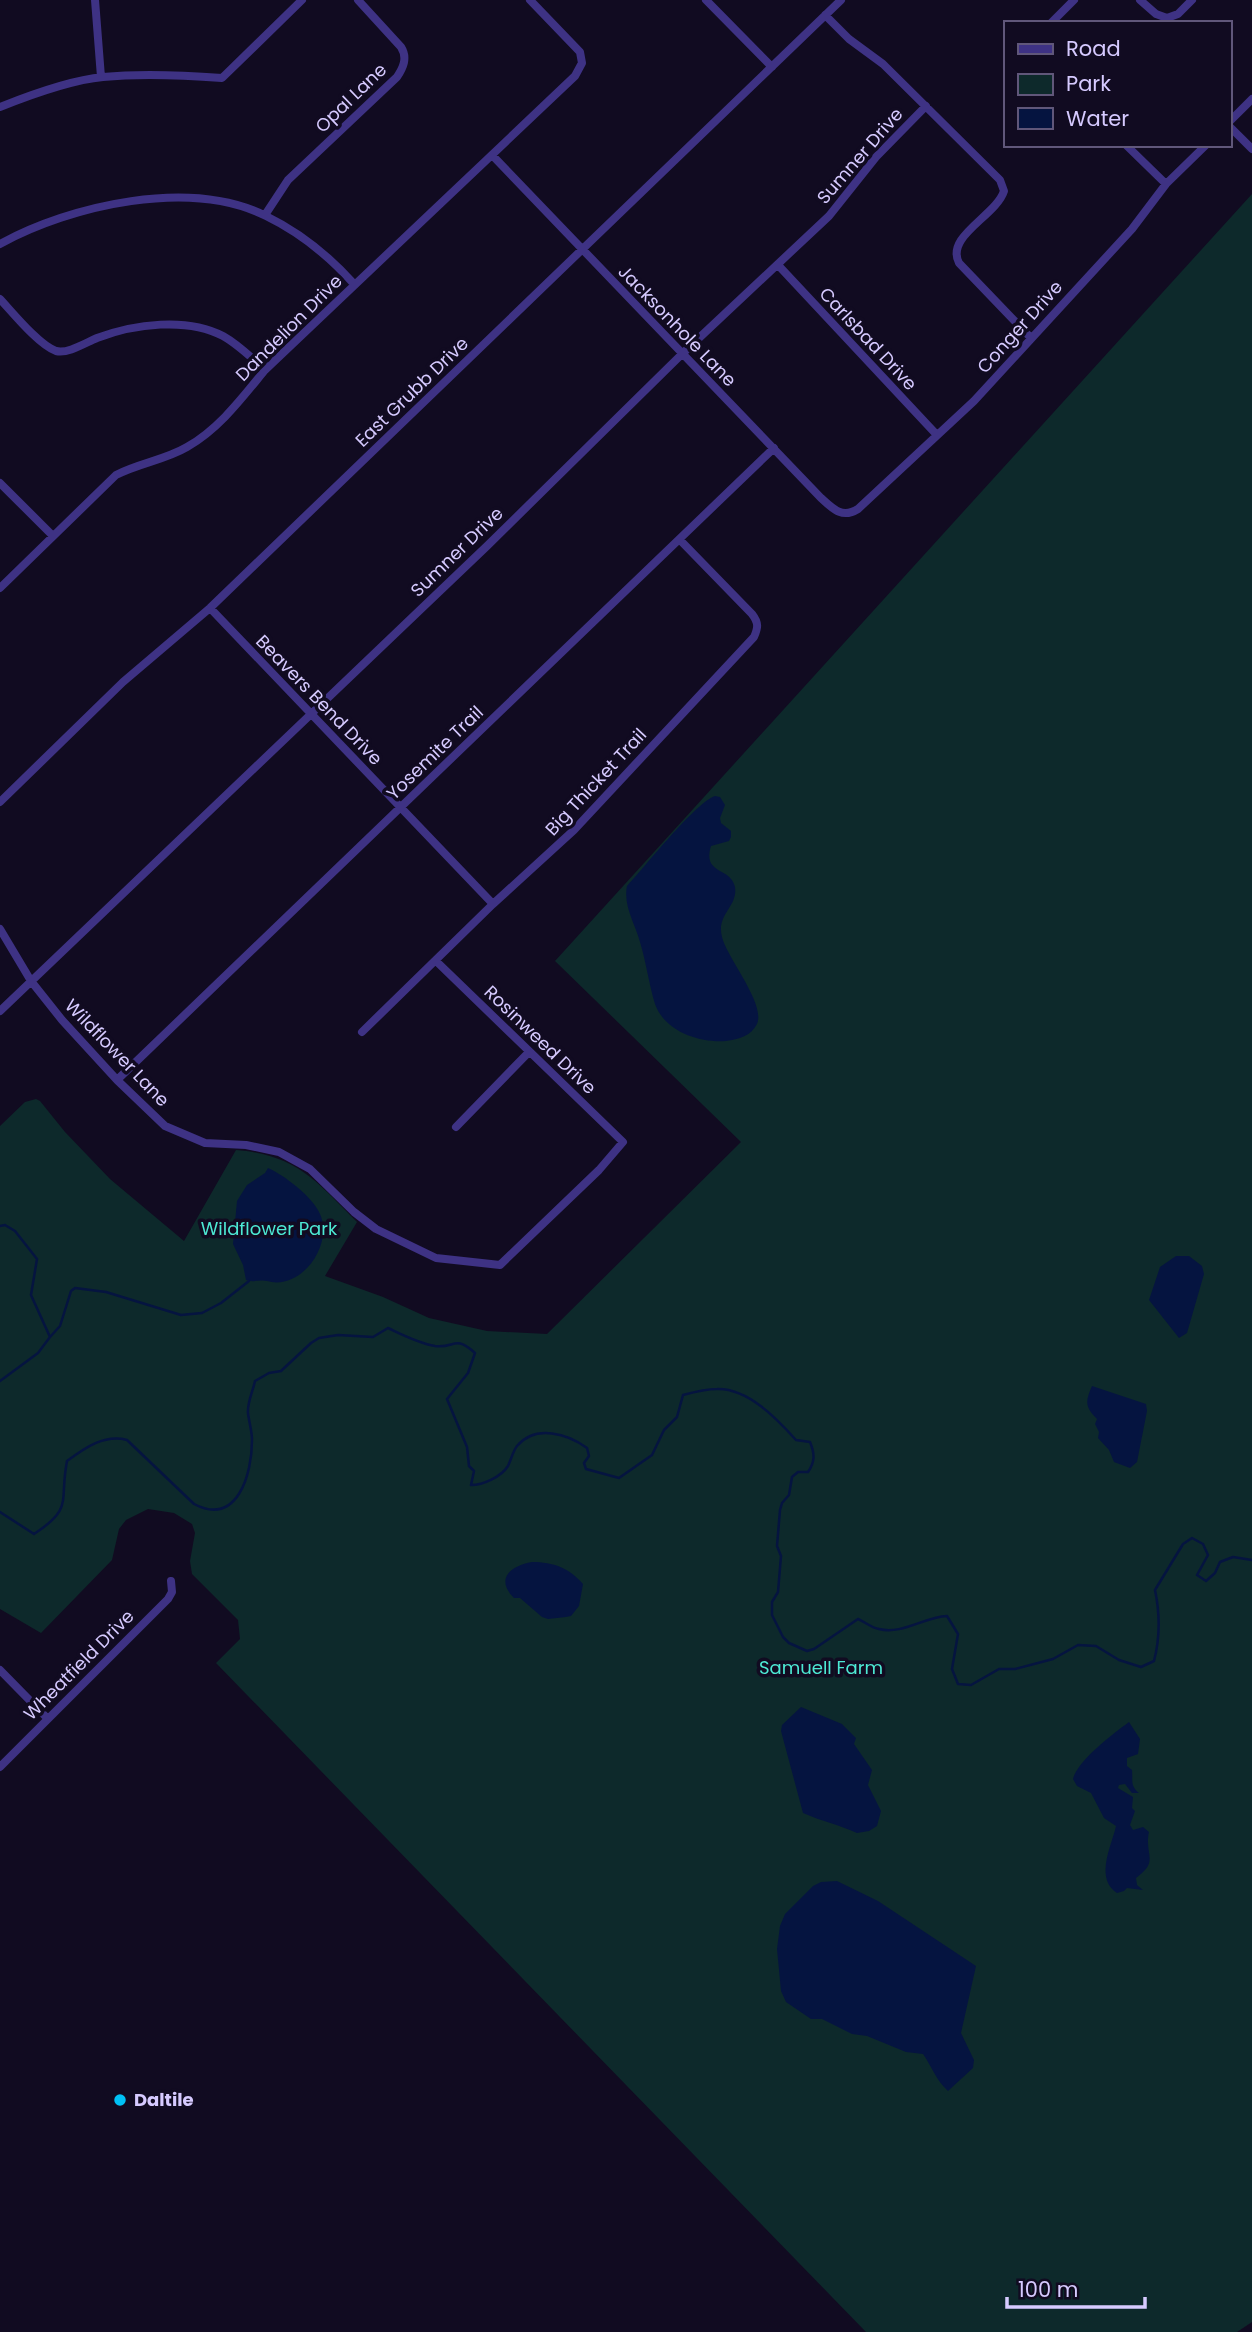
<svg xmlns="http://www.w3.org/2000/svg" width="1252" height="2332" viewBox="0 0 1252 2332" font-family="Poppins,sans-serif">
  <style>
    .green { fill: #0d292b }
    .water { fill: #051440 }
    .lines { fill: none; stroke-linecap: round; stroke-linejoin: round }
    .stream { stroke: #051440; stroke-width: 2.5 }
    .minor { stroke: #3e3284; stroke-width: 8 }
    .poi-dot { fill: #00c1f5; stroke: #110b21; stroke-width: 2.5 }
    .labels { text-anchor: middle; stroke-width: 7; stroke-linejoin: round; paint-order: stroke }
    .street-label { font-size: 18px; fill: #d6caff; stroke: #110b21 }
    .park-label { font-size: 18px; fill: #4de9d4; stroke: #110b21 }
    .poi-label { font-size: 18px; font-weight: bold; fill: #d6caff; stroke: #110b21; text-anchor: start }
  </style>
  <rect width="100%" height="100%" fill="#110b21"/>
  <!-- green -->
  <path class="green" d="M1252,194V2322L1237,2332H866L216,1663L240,1639L238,1620L192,1574L190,1561L195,1533L192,1524L174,1513L148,1509L126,1520L119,1529L112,1560L41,1633L0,1609V1126L25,1102L36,1099L40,1101L65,1132L110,1179L184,1241L236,1150C297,1155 316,1181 357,1222L325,1276L383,1297L429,1318L487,1331L547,1334L741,1142L555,961Z"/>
  <!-- water -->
  <path class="water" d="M715,796L720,797L725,805L720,818L721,823L731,831V837L729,841L711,846C702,875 731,867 735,887C738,907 716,914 722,937C727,958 766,1004 757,1024C751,1036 739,1039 726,1041C700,1043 665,1032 655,1004C649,984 646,962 640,942C635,923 623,906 627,886C644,868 696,802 715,796Z
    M268,1168C284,1175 313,1197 320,1214C334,1246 300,1291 267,1281C259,1279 254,1283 246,1280L243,1265L233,1244L237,1201L247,1185L265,1173Z
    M1176,1256H1189L1202,1266L1204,1274L1187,1333L1179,1338L1149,1300L1160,1267Z
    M1092,1386L1146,1404L1147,1411L1137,1462L1130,1468L1114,1462L1109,1450L1098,1438L1099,1432L1095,1424L1097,1419C1085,1407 1085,1402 1092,1386Z
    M532,1562C554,1562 569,1568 583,1584L579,1606L571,1616L566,1617L548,1619L542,1617L520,1598H514C495,1579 510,1566 532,1562Z
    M801,1707L842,1724L856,1738L854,1744L872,1770L868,1785L881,1811L877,1826L869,1831L857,1833C840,1825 821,1821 803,1813L781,1731L782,1725Z
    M1129,1722L1140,1739L1138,1754L1127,1758V1766L1132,1770C1133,1781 1130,1786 1139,1793H1132L1125,1784L1119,1785L1118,1788L1133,1797L1132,1808L1135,1811L1130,1825L1133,1830L1143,1827L1149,1832C1144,1855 1160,1861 1136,1878L1137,1885L1143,1890L1127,1888L1124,1891L1117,1893C1094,1878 1112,1845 1116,1826L1104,1818L1091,1793L1077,1786L1073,1779C1078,1760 1113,1734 1129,1722Z
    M837,1881L878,1901L976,1966L961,2033L974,2060L973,2068L948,2091C936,2080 932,2067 923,2054L906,2052L867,2036L852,2034L822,2019H811L786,2002L781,1991L777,1949L780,1926L785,1914L813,1886L821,1882Z"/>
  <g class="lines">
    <!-- stream -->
    <path class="stream" d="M0,1226L5,1225L15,1231L37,1259L31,1295L50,1337L38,1353L0,1381
      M50,1337L60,1326L71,1291L75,1288L106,1292L181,1315L202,1313L221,1303L249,1281
      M0,1512L34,1534C74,1508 59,1502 67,1461C85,1448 104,1434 127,1440L194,1504C238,1527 252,1473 252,1440C252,1431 249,1422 248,1413C247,1403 253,1391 255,1381L269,1373L281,1371L311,1343L319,1338L338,1335L373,1337L388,1328C403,1335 418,1343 435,1346C455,1349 454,1334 475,1353L468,1373L447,1399L467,1447L469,1466L474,1471L471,1485C483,1485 501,1477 508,1466C511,1460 513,1451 517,1446C536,1424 568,1434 587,1448L589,1456L584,1463L586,1469L619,1478L652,1455L664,1430L677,1417L683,1395C694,1392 706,1389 717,1389C748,1388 777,1419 796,1440L810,1442C815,1454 815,1462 808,1472H798L792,1477L789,1495L782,1503L780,1510L777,1546L781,1556L778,1592L772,1602V1615L783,1637L789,1643L807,1651L814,1649L858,1619C865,1622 872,1628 879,1629C902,1635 924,1617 947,1616L958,1634L952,1669L958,1684L971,1685L999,1669H1015L1053,1659L1078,1645L1096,1646L1119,1660L1141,1667L1154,1661C1160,1638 1160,1614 1155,1590L1183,1544L1192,1538L1203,1544L1208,1555L1197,1575L1206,1581L1215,1573L1220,1562L1233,1557L1252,1560"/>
    <!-- minor -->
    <path class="minor" d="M95,0L101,77
      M706,0L772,67
      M1140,0L1156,14L1167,18L1178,14L1192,0
      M825,15L849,39L883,64L1000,180L1004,191C996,216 945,236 959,263L1031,338
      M1051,23L1074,0
      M0,107C30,95 71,80 103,77C143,73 182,75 222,78L302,0
      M1229,122L1252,99
      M1229,126L1252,149
      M1126,145L1166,184
      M492,155L821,498C833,509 842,519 858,509L974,401L1132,229L1166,184L1206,145
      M265,215L288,180L397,77C403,68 408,58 401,47L358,0
      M0,244C71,205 190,178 266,216C301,233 329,256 354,284
      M778,265L936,434
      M0,299C13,313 39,345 56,351C68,354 85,343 97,338C134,324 187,317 223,336C239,345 252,358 265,370
      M0,483L53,536
      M0,588L116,475C139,463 165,460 187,447C219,429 242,398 265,370L575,76L582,63L580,52L530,0
      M210,608L493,904
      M0,802L123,682L210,608L841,0
      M0,929L31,981L62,1020L117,1080L165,1126L205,1143L246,1145L279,1152L310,1169L354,1212L376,1229L436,1258L500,1265L599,1170L623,1142L436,961
      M0,1011L487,546L682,354L829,216L876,157L926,106
      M362,1032L493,904L574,830L754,637C758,628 759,623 752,614L680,540
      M117,1080L774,448
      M456,1127L529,1052
      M0,1670L48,1719
      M0,1767L168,1599L172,1592L171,1581"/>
  </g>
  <!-- markers -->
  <circle class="poi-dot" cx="120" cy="2100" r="7"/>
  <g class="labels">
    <!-- street labels -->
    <g class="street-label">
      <text transform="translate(351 98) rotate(-44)" y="6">Opal Lane</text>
      <text transform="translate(860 156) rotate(-49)" y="6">Sumner Drive</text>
      <text transform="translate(677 326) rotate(46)" y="6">Jacksonhole Lane</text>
      <text transform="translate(1020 327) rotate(-48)" y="6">Conger Drive</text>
      <text transform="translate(289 328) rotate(-45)" y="6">Dandelion Drive</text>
      <text transform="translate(868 339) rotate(47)" y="6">Carlsbad Drive</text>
      <text transform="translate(412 392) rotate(-44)" y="6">East Grubb Drive</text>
      <text transform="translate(457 552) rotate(-44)" y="6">Sumner Drive</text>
      <text transform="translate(319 700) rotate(46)" y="6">Beavers Bend Drive</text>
      <text transform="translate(435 753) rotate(-44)" y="6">Yosemite Trail</text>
      <text transform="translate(596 782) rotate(-47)" y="6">Big Thicket Trail</text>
      <text transform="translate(540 1040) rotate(44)" y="6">Rosinweed Drive</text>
      <text transform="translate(117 1053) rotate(46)" y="6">Wildflower Lane</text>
      <text transform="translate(79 1665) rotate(-45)" y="6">Wheatfield Drive</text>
    </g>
    <!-- park labels -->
    <g class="park-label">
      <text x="269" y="1235">Wildflower Park</text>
      <text x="821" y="1674">Samuell Farm</text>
    </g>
    <!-- poi labels -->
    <g class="poi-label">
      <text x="134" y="2106">Daltile</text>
    </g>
  </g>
  <!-- legend -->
  <rect x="1004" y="21" width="228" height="126" fill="#110b21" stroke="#60577a" stroke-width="2"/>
  <rect x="1018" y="44" width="35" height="10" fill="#3e3284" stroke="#60577a" stroke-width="2"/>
  <text x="1066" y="56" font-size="21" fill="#d6caff">Road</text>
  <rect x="1018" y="74" width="35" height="21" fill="#0d292b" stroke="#60577a" stroke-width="2"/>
  <text x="1066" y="91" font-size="21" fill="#d6caff">Park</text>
  <rect x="1018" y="108" width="35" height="21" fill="#051440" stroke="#60577a" stroke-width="2"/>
  <text x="1066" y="126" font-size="21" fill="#d6caff">Water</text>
  <!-- scale -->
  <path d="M1007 2297v10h138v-10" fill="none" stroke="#d6caff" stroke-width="3.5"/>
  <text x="1018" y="2297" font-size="21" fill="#d6caff" stroke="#110b21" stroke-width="5" paint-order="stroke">100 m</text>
</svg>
